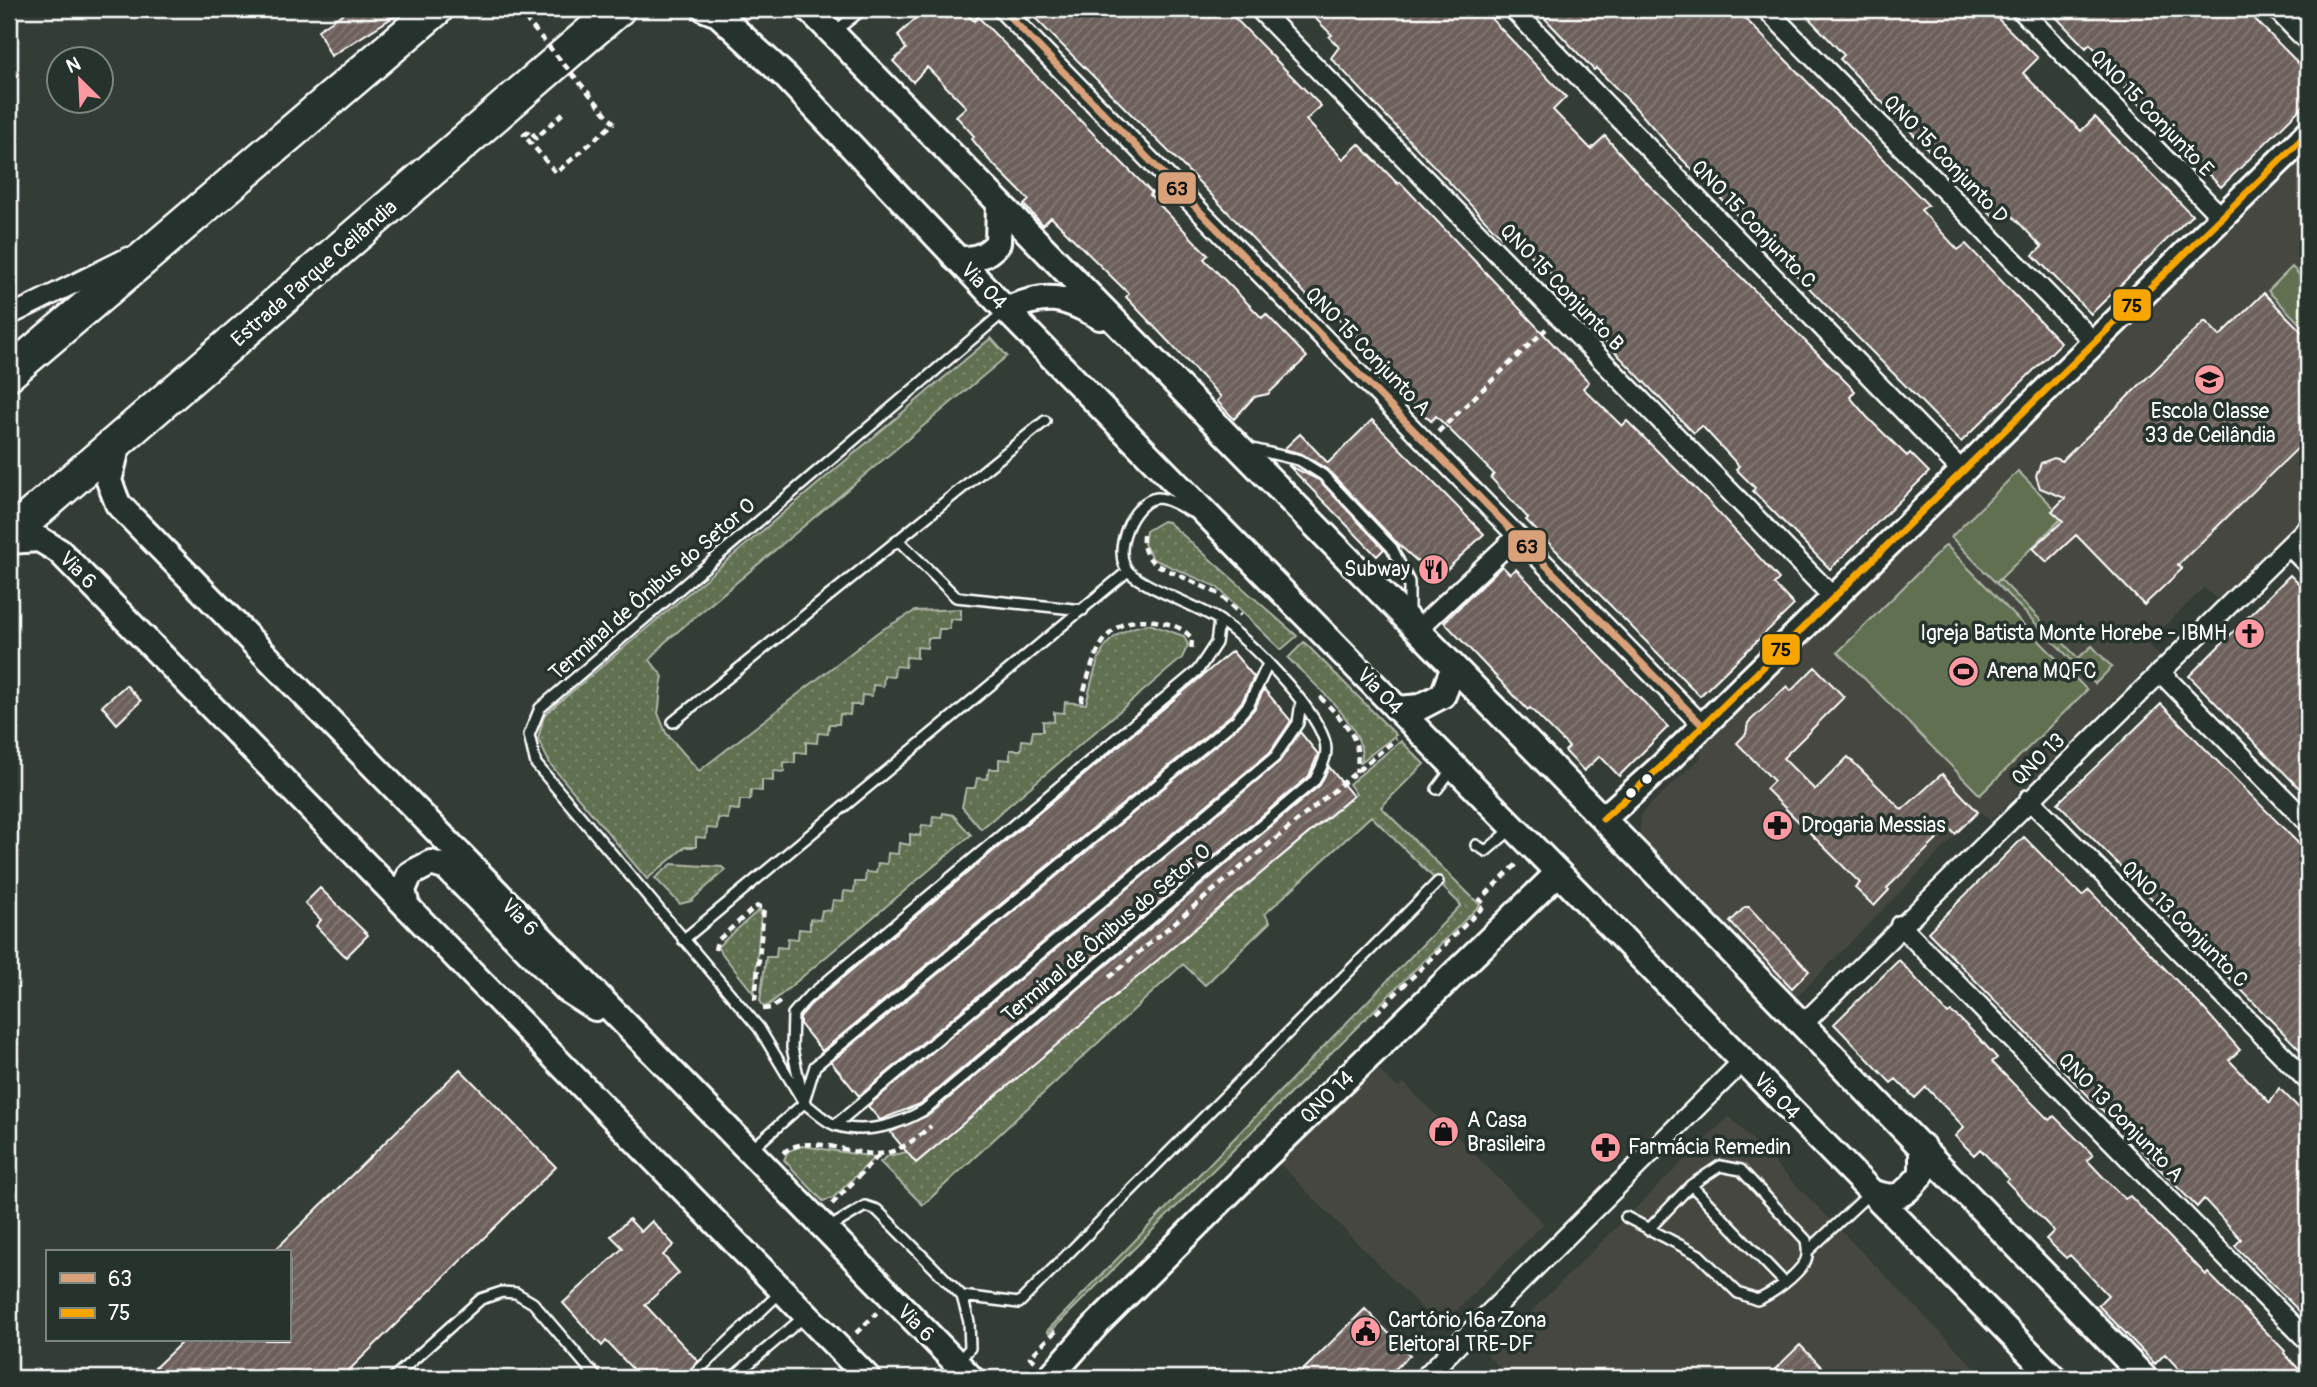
<svg xmlns="http://www.w3.org/2000/svg" width="2317" height="1387" viewBox="0 0 2317 1387" font-family="Pangolin,sans-serif">
  <style>
    .built { fill: #454741 }
    .park { fill: #606f51; stroke: #b0b7a8; stroke-width: 2 }
    .garden { fill: url(#garden-dots); stroke: #b0b7a8; stroke-width: 2 }
    .building { fill: url(#building-hatch); stroke: #fff; stroke-width: 2 }
    .lines { fill: none; stroke-linecap: round; stroke-linejoin: round }
    .service-casing { stroke: #fff; stroke-width: 14 }
    .minor-casing { stroke: #fff; stroke-width: 23 }
    .secondary-casing { stroke: #fff; stroke-width: 30 }
    .motorway-casing { stroke: #fff; stroke-width: 38 }
    .path { stroke: #fff; stroke-width: 4.5; stroke-dasharray: 7 5; stroke-linecap: butt }
    .service { stroke: #26332d; stroke-width: 9 }
    .minor { stroke: #26332d; stroke-width: 18 }
    .secondary { stroke: #26332d; stroke-width: 24 }
    .motorway { stroke: #26332d; stroke-width: 33 }
    .path-bridge { stroke: #fff; stroke-width: 4.5; stroke-dasharray: 7 5; stroke-linecap: butt }
    .bus-1-casing { stroke: #26332d; stroke-width: 12 }
    .bus-2-casing { stroke: #26332d; stroke-width: 12 }
    .bus-1 { stroke: #d9a179; stroke-width: 7 }
    .bus-2 { stroke: #f7a600; stroke-width: 7 }
    .bus-dot { fill: #fff; stroke: #26332d; stroke-width: 2.5 }
    .labels { text-anchor: middle; stroke-width: 7; stroke-linejoin: round; paint-order: stroke }
    .street-label { font-size: 21px; fill: #fff; stroke: #26332d }
    .poi-label { font-size: 21px; fill: #fff; stroke: #26332d; text-anchor: start }
    .line-badge { stroke: #26332d; stroke-width: 2.5 }
    .pale-badge-label { font-size: 19px; text-anchor: middle; font-weight: bold; fill: #111 }
  </style>
  <defs>
    <pattern id="garden-dots" width="8" height="8" patternUnits="userSpaceOnUse" patternTransform="scale(1.75)"><rect width="8" height="8" fill="#606f51"/><path d="M2 2h.1M6 6h.1" fill="none" stroke="#78856b" stroke-width="1.8" stroke-linecap="round"/></pattern>
    <pattern id="building-hatch" width="6" height="6" patternUnits="userSpaceOnUse" patternTransform="scale(1.75)"><rect width="6" height="6" fill="#6d615c"/><path d="M-1 1l2-2M0 6l6-6M5 7l2-2" fill="none" stroke="#837974"/></pattern>
  </defs>
  <rect width="100%" height="100%" fill="#343c36"/>
  <filter id="ink" filterUnits="userSpaceOnUse"><feTurbulence type="fractalNoise" baseFrequency=".0143" numOctaves="2"/><feDisplacementMap in="SourceGraphic" scale="14" xChannelSelector="R" yChannelSelector="G"/><feConvolveMatrix kernelMatrix="1 2 1 2 8 2 1 2 1" color-interpolation-filters="sRGB"/></filter>
  <g filter="url(#ink)">
    <!-- built -->
    <path class="built" d="M2308,151V511L2218,600L2204,588L2147,643L2160,656L1990,821L1980,811L1796,998L1639,838L1641,813L1701,757L1699,748Z
      M1377,1068L1398,1088L1404,1083L1544,1224L1440,1327L1279,1163Z
      M1729,1116L1985,1378H1510L1487,1355Z"/>
    <!-- park -->
    <path class="park" d="M2292,267L2308,284V332L2268,291Z
      M2018,471L2063,517L1996,583L1951,537Z
      M1946,545L2087,690L1980,795L1838,652Z"/>
    <!-- garden -->
    <path class="garden" d="M991,338L1007,356L664,643L650,660L663,677C659,690 661,700 658,713L666,733L699,771L878,632L915,611L961,609V620L950,619V629H939L938,638H928L927,648L917,647V658L906,657L905,667L895,666L894,677L884,676L883,686L873,685L872,696L862,695L861,705H851L850,715L840,714L839,724H829L828,734L818,733L817,743L806,742V753L795,752V763L784,762V772L773,771V781L762,780V791L751,790L750,800H740L739,810L729,809L728,819L718,818L717,829L707,828L706,838L696,837V847H685L647,879L550,764L538,739L544,715Z
      M1163,521L1168,522L1297,636L1281,650L1217,587L1153,559L1144,544L1146,531Z
      M2000,579L2078,658L2092,646L2112,667L2095,684L1996,583Z
      M1149,624L1184,636L1188,645L1182,658L981,829L962,807L966,788H975L977,778L987,779L989,769H999V759L1010,760V750H1021L1022,740L1031,741L1033,731H1043V721L1054,722V712L1064,713L1065,702L1086,704C1098,660 1098,632 1149,624Z
      M1304,642L1396,735L1361,762C1369,728 1310,681 1288,658Z
      M1401,741L1424,764L1381,807L1480,905L1049,1333L1047,1331L1461,905L1371,816L1265,914L1270,922L1205,985L1183,964L923,1205L880,1162L888,1156L911,1151L919,1160L1356,794L1349,784Z
      M943,813L953,815L971,835L765,1008L760,1001L766,957H776L777,947L787,948L788,938L798,939L799,929L810,930V919L820,920L822,910L831,911L833,900L843,901L844,891L854,892L855,882H865L866,872L876,873L878,863L887,864L888,853L898,854L899,843L910,845V834L920,836L922,825L932,826L933,816L942,817Z
      M672,864L722,867L725,870L691,901L680,904L655,878Z
      M760,909L761,913L754,994L717,947Z
      M802,1146L809,1147L875,1157L833,1198L823,1201L784,1160L788,1151Z"/>
    <!-- building -->
    <path class="building" d="M350,9H406L331,56L318,30Z
      M926,9H962L974,21L978,17L1152,193L1150,195L1208,255L1204,259L1262,318L1266,314L1307,357L1268,394L1254,397L1234,419L1217,401L1221,397L1126,297L1129,294L1051,217L1043,225L1024,205L1029,200L989,160L972,139L974,136L956,116L966,107L927,67L913,82L893,61L906,49L898,35Z
      M1026,9H1226L1321,106L1306,120L1343,159L1359,144L1398,184L1400,182L1589,382L1583,388L1622,426L1627,421L1706,499L1779,579L1774,584L1794,605L1700,696L1526,520L1528,518L1491,478L1494,474L1436,416L1431,421L1410,402L1354,342L1358,338L1319,299L1314,303L1201,184Z
      M1306,9H1482L1566,97L1553,110L1591,149L1605,136L1641,177L1855,391L1850,397L1867,417L1907,456L1910,453L1929,472L1830,569L1753,491L1755,488L1736,469L1739,466L1702,426L1694,433L1675,414L1560,295L1567,290L1507,232L1501,237L1331,58L1339,47L1329,37L1332,35Z
      M1536,9H1736L1928,205L1921,210L1958,250L1966,244L2061,343L1961,442L1671,148L1634,106L1596,68L1594,70Z
      M1800,9H1988L2038,58L2023,73L2046,97L2081,131L2095,117L2192,215L2091,314L2033,255L2042,247L2004,207L1993,216L1840,59L1844,55Z
      M2048,9H2245L2308,73V101L2221,187L2124,88L2129,84L2090,44L2086,48Z
      M2264,293L2308,338V411L2301,418L2308,426V438L2178,565L2182,569L2144,605L2076,535L2047,562L2033,548L2063,521L2052,511L2065,498L2040,488L2036,476L2041,463L2054,458L2062,461L2205,321L2220,336Z
      M1372,420L1484,534L1437,579L1398,544L1328,470L1302,454L1284,449L1300,434L1328,463Z
      M1288,465L1319,480L1384,549L1377,556Z
      M1502,566L1510,574L1516,569L1668,727L1619,776L1600,756L1584,771L1565,751L1569,747L1530,708L1528,710L1444,622Z
      M2290,575L2308,593V797L2189,676Z
      M1232,651L1254,677L1243,700L1231,715L822,1051L800,1024V1017L810,1005Z
      M1815,667L1844,697L1783,758L1815,790L1848,757L1902,810L1942,774L1978,812L1955,834L1949,828L1887,888L1889,890L1874,906L1855,888L1860,883L1766,789L1774,781L1737,743L1746,734L1748,723L1787,686L1791,691Z
      M126,685L141,701L117,724L102,706Z
      M1264,689L1291,721L1270,752L859,1096L831,1062L1240,725L1255,708Z
      M2161,704L2308,853V1058L2058,803Z
      M1300,732L1318,754L1309,776L920,1104L880,1120L868,1106L1279,762Z
      M1329,767L1353,796L916,1163L890,1132L929,1115L1320,785Z
      M2024,837L2082,896L2089,890L2204,1009L2240,1050L2229,1060L2270,1103L2279,1088L2308,1117V1320L2235,1246L2241,1239L2204,1199L2197,1207L1928,932Z
      M320,888L368,935L346,957L316,926L321,920L305,903Z
      M1745,907H1749L1809,971L1792,988L1730,922Z
      M1899,960L1948,1014L1951,1012L1959,1018L1978,1037L1997,1058L1992,1062L2049,1120L2054,1116L2093,1155L2087,1160L2106,1180L2125,1199L2130,1196L2206,1275L2208,1273L2285,1351L2284,1353L2307,1378H2187L2165,1354L2155,1364L2136,1344L2098,1305L2108,1295L2070,1255L2066,1258L2046,1239L2054,1231L2006,1181L2009,1179L1980,1149L1974,1155L1955,1136L1964,1127L1926,1087L1915,1098L1896,1079L1891,1083L1834,1024Z
      M460,1069L556,1167L341,1378H144L184,1340H289V1252H273Z
      M629,1219L641,1232L652,1221L674,1245L663,1255L679,1273L645,1305L698,1361L683,1378H641L606,1341L602,1346L563,1303L623,1248L611,1236Z
      M1365,1309L1410,1355L1386,1378H1295Z
      M1800,1345L1832,1378H1766Z"/>
    <g class="lines">
      <defs>
        <path id="service" d="M834,32L863,9
          M1045,421L898,540L956,597L1083,610
          M1248,448L1299,460L1323,475L1392,548L1409,582V614
          M673,722L898,540
          M1437,789L1453,768
          M1476,845L1486,851L1513,828
          M683,940L1128,571
          M802,1094L792,1048L793,1014L805,1000L1198,670L1216,643L1219,621
          M804,1101L815,1066L1236,720L1249,704L1268,664
          M804,1103L759,1028L536,764L529,735L540,708L1005,311
          M835,1125L1275,757L1298,723L1301,702
          M751,1150L804,1103C813,1109 824,1121 835,1125C865,1135 898,1125 924,1110L1315,780C1321,767 1330,754 1324,739C1311,703 1251,642 1219,620C1196,605 1147,589 1129,572C1110,553 1133,500 1157,498C1169,498 1181,507 1191,512
          M1691,1185L1784,1282
          M1626,1217L1699,1255L1738,1293L1757,1300C1773,1294 1796,1276 1805,1262C1809,1255 1807,1247 1806,1240L1741,1170L1720,1166L1691,1185L1648,1230
          M827,1229L865,1206L877,1210L962,1296L969,1322L970,1348L957,1363
          M1808,1251L1871,1192
          M962,1296L1019,1303L1438,882
          M393,1378L481,1299L502,1292L516,1293L533,1303L597,1378
          M690,1378L782,1291
          M732,1378L805,1316"/>
        <path id="minor" d="M1002,9L1702,725
          M1259,9L1833,597
          M1513,9L1963,472
          M1766,9L2094,342
          M2020,9L2222,218
          M2276,9L2308,42
          M9,316L128,257
          M2289,546L2308,565
          M1416,631L1517,536
          M2160,672L2308,823
          M2029,799L2308,1081
          M1900,925L2308,1341
          M1802,1025L2308,527
          M1424,1378L1743,1061"/>
        <path id="secondary" d="M705,9L718,14L786,77L1006,310L2054,1378
          M809,9L1603,819L2145,1378
          M956,259C975,260 985,257 998,243L999,204
          M1006,310C1046,292 1063,296 1100,317
          M119,440L109,481L118,504L971,1378
          M9,541L39,539L59,551L868,1378
          M1398,709L1420,707L1443,695L1453,669
          M1603,819L1662,766L2308,133
          M407,907L403,890L410,874L431,863L447,868L567,990L595,1008
          M1871,1192C1900,1202 1903,1195 1922,1174V1146
          M1049,1378L1098,1323L1260,1162L1558,873"/>
        <path id="motorway" d="M9,373L436,9
          M9,535L618,9"/>
      </defs>
      <!-- service casing -->
      <use href="#service" class="service-casing"/>
      <!-- minor casing -->
      <use href="#minor" class="minor-casing"/>
      <!-- secondary casing -->
      <use href="#secondary" class="secondary-casing"/>
      <!-- motorway casing -->
      <use href="#motorway" class="motorway-casing"/>
      <!-- path -->
      <path class="path" d="M563,113L536,138L530,130L524,135L556,173L614,123
        M1438,432L1546,329
        M1143,535C1142,548 1145,555 1155,564L1219,594L1241,615
        M1320,697C1342,720 1364,737 1356,772
        M1081,702C1093,660 1102,610 1160,622C1174,625 1184,628 1192,639L1191,652
        M715,950L717,941L754,908L758,906L764,908L755,1000
        M1109,977L1396,739
        M763,1009L772,1008L782,1000
        M1376,1013L1485,905L1480,900L1519,862
        M783,1153C806,1132 850,1155 878,1154C900,1153 915,1139 931,1126
        M832,1204L880,1154
        M856,1333L877,1313
        M1035,1361L1030,1357L1057,1330
        M1014,1378L1027,1369"/>
      <!-- service -->
      <use href="#service" class="service"/>
      <!-- minor -->
      <use href="#minor" class="minor"/>
      <!-- secondary -->
      <use href="#secondary" class="secondary"/>
      <!-- motorway -->
      <use href="#motorway" class="motorway"/>
      <!-- path-bridge -->
      <path class="path-bridge" d="M517,9L614,123"/>
      <defs>
        <path id="bus-1" d="M1002,9L1702,725"/>
        <path id="bus-2" d="M1603,819L1662,766L2308,133"/>
      </defs>
      <!-- bus-1 casing -->
      <use href="#bus-1" class="bus-1-casing"/>
      <!-- bus-2 casing -->
      <use href="#bus-2" class="bus-2-casing"/>
      <!-- bus-1 -->
      <use href="#bus-1" class="bus-1"/>
      <!-- bus-2 -->
      <use href="#bus-2" class="bus-2"/>
    </g>
  </g>
  <!-- icons -->
  <defs>
    <symbol id="school-disc" viewBox="-11 -11 22 22"><circle r="9.5" fill="#ff9aa2" stroke="#26332d"/><path d="M0-5L7-2L0 1L-7-2ZM-4 1L0 2.5L4 1V4Q0 6-4 4Z" fill="#111"/></symbol>
    <symbol id="restaurant-disc" viewBox="-11 -11 22 22"><circle r="9.5" fill="#ff9aa2" stroke="#26332d"/><path d="M-5-6h1v4h1v-4h1v4h1v-4h1v5L-1.5 .5V6h-2V.5L-5-1ZM5-6V6H3V1.5H1.5Q1.5-4 5-6Z" fill="#111"/></symbol>
    <symbol id="church-disc" viewBox="-11 -11 22 22"><circle r="9.5" fill="#ff9aa2" stroke="#26332d"/><path d="M-1.2-6h2.4v3.5h3.3v2.4h-3.3V6h-2.4V-.1h-3.3v-2.4h3.3Z" fill="#111"/></symbol>
    <symbol id="stadium-disc" viewBox="-11 -11 22 22"><circle r="9.5" fill="#ff9aa2" stroke="#26332d"/><path d="M0-5a6.5 5 0 1 0 0 10a6.5 5 0 1 0 0-10ZM-3.5-1.8h7v3.6h-7Z" fill="#111"/></symbol>
    <symbol id="pharmacy-disc" viewBox="-11 -11 22 22"><circle r="9.5" fill="#ff9aa2" stroke="#26332d"/><path d="M-2-6h4v4h4v4h-4v4h-4v-4h-4v-4h4Z" fill="#111"/></symbol>
    <symbol id="shop-disc" viewBox="-11 -11 22 22"><circle r="9.5" fill="#ff9aa2" stroke="#26332d"/><path d="M-5-2.5h2.3a2.7 3.5 0 0 1 5.4 0H5L5.5 6h-11ZM-1.5-2.5h3a1.5 2.3 0 0 0-3 0Z" fill="#111"/></symbol>
    <symbol id="civic-disc" viewBox="-11 -11 22 22"><circle r="9.5" fill="#ff9aa2" stroke="#26332d"/><path d="M-.6-6.5H3V-4.5H.6V-3L4-1V1h2V6H-6V1h2V-1L-.6-3ZM-1.2 2.5V6h2.4V2.5Z" fill="#111"/></symbol>
  </defs>
  <g fill-rule="evenodd">
    <use href="#school-disc" x="2192" y="362" width="35" height="35"/>
    <use href="#restaurant-disc" x="1416" y="552" width="35" height="35"/>
    <use href="#church-disc" x="2232" y="616" width="35" height="35"/>
    <use href="#stadium-disc" x="1946" y="654" width="35" height="35"/>
    <use href="#pharmacy-disc" x="1760" y="808" width="35" height="35"/>
    <use href="#shop-disc" x="1426" y="1114" width="35" height="35"/>
    <use href="#pharmacy-disc" x="1588" y="1130" width="35" height="35"/>
    <use href="#civic-disc" x="1348" y="1314" width="35" height="35"/>
  </g>
  <!-- markers -->
  <g class="bus-dot">
    <circle cx="1647" cy="779" r="6"/>
    <circle cx="1631" cy="793" r="6"/>
  </g>
  <g class="labels">
    <!-- street labels -->
    <g class="street-label">
      <text transform="translate(2152 113) rotate(46)" y="7">QNO 15 Conjunto E</text>
      <text transform="translate(1946 159) rotate(46)" y="7">QNO 15 Conjunto D</text>
      <text transform="translate(1754 224) rotate(46)" y="7">QNO 15 Conjunto C</text>
      <text transform="translate(314 273) rotate(-41)" y="7">Estrada Parque Ceilândia</text>
      <text transform="translate(984 286) rotate(46)" y="7">Via O4</text>
      <text transform="translate(1562 287) rotate(46)" y="7">QNO 15 Conjunto B</text>
      <text transform="translate(1368 351) rotate(46)" y="7">QNO 15 Conjunto A</text>
      <text transform="translate(78 570) rotate(45)" y="7">Via 6</text>
      <text transform="translate(652 589) rotate(-41)" y="7">Terminal de Ônibus do Setor O</text>
      <text transform="translate(1380 691) rotate(46)" y="7">Via O4</text>
      <text transform="translate(2038 759) rotate(-44)" y="7">QNO 13</text>
      <text transform="translate(520 917) rotate(46)" y="7">Via 6</text>
      <text transform="translate(2185 924) rotate(45)" y="7">QNO 13 Conjunto C</text>
      <text transform="translate(1106 933) rotate(-40)" y="7">Terminal de Ônibus do Setor O</text>
      <text transform="translate(1777 1096) rotate(46)" y="7">Via O4</text>
      <text transform="translate(1327 1097) rotate(-44)" y="7">QNO 14</text>
      <text transform="translate(2121 1117) rotate(46)" y="7">QNO 13 Conjunto A</text>
      <text transform="translate(916 1323) rotate(45)" y="7">Via 6</text>
    </g>
    <!-- poi labels -->
    <g class="poi-label">
      <text x="2210" y="418" text-anchor="middle">Escola Classe<tspan x="2210" dy="24">33 de Ceilândia</tspan></text>
      <text x="1410" y="576" text-anchor="end">Subway</text>
      <text x="2227" y="640" text-anchor="end">Igreja Batista Monte Horebe - IBMH</text>
      <text x="1986" y="678">Arena MQFC</text>
      <text x="1801" y="832">Drogaria Messias</text>
      <text x="1467" y="1127">A Casa<tspan x="1467" dy="24">Brasileira</tspan></text>
      <text x="1628" y="1154">Farmácia Remedin</text>
      <text x="1388" y="1327">Cartório 16ª Zona<tspan x="1388" dy="24">Eleitoral TRE-DF</tspan></text>
    </g>
  </g>
  <g class="line-badge">
    <rect x="1157" y="171" width="40" height="34" rx="7" fill="#d9a179"/>
    <rect x="2112" y="288" width="40" height="34" rx="7" fill="#f7a600"/>
    <rect x="1507" y="529" width="40" height="34" rx="7" fill="#d9a179"/>
    <rect x="1761" y="633" width="40" height="33" rx="7" fill="#f7a600"/>
  </g>
  <g class="pale-badge-label">
    <text x="1177" y="195">63</text>
    <text x="2132" y="312">75</text>
    <text x="1527" y="553">63</text>
    <text x="1781" y="656">75</text>
  </g>
  <!-- margin -->
  <rect width="2317" height="1387" fill="none" stroke="#26332d" stroke-width="35"/>
  <rect x="18" y="18" width="2282" height="1352" fill="none" stroke="#fff" stroke-width="2.5" filter="url(#ink)"/>
  <!-- legend -->
  <rect x="46" y="1250" width="245" height="91" fill="#26332d" stroke="#7d8581" stroke-width="2"/>
  <rect x="60" y="1273" width="35" height="10" fill="#d9a179" stroke="#7d8581" stroke-width="2"/>
  <text x="108" y="1286" font-size="21" fill="#ffffff">63</text>
  <rect x="60" y="1308" width="35" height="10" fill="#f7a600" stroke="#7d8581" stroke-width="2"/>
  <text x="108" y="1320" font-size="21" fill="#ffffff">75</text>
  <!-- north arrow -->
  <g transform="translate(80 80) rotate(336)"><circle r="33" fill="#26332d" stroke="#7d8581" stroke-width="2"/>
  <path d="M0-5L12 26L0 18L-12 26Z" fill="#ff9aa2"/>
  <text y="-10" font-size="19" font-weight="bold" text-anchor="middle" fill="#ffffff">N</text>
  </g>
</svg>
